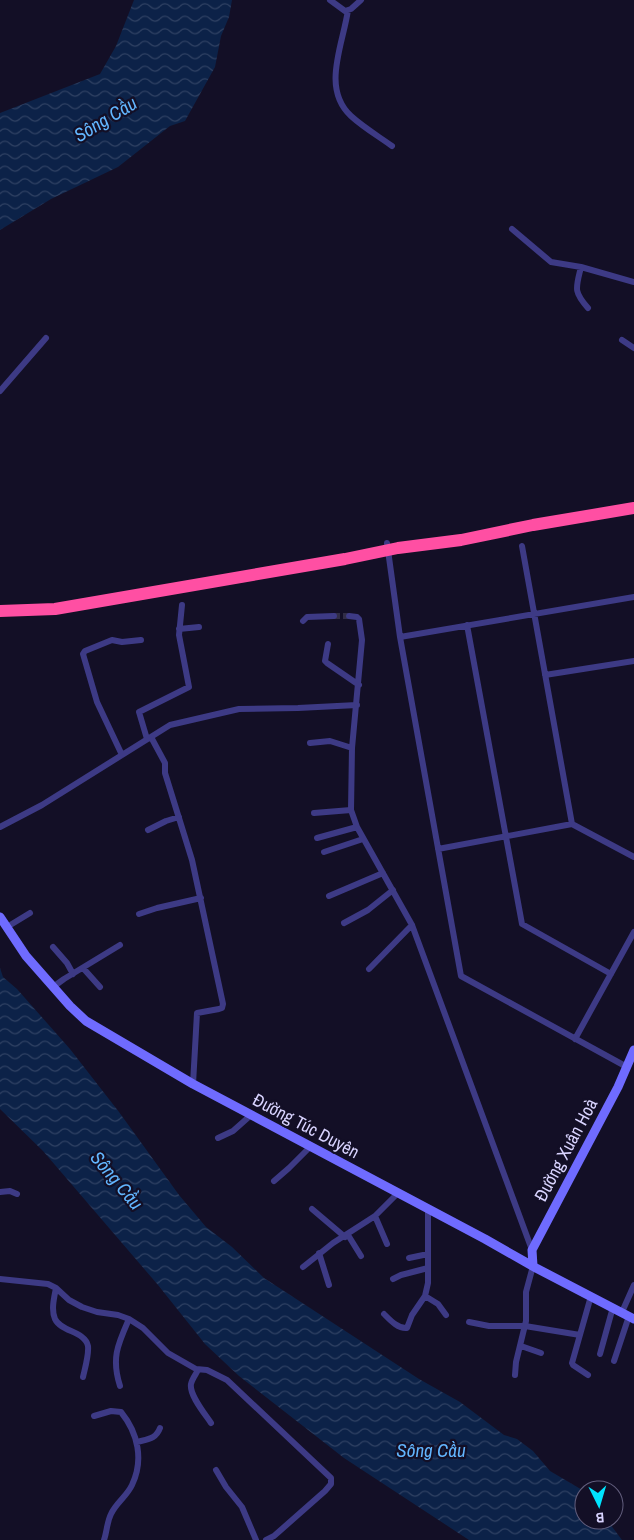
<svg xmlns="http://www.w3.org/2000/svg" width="634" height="1540" viewBox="0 0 634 1540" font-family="'Archivo Narrow',sans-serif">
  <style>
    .water { fill: url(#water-waves) }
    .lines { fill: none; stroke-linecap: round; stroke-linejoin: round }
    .street-tunnel { stroke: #312d47; stroke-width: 6; stroke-dasharray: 6 3; stroke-linecap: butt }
    .street { stroke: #3d3a85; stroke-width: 6 }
    .secondary { stroke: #6f6bff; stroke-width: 9 }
    .highway { stroke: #ff4fa3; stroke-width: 12 }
    .labels { text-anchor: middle; stroke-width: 4.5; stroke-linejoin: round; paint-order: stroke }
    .street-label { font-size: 18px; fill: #d9d4ff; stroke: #130f26 }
    .water-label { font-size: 19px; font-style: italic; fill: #62b6ff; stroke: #130f26 }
  </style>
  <defs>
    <pattern id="water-waves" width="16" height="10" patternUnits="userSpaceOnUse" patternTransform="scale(1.25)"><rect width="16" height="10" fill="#0c2248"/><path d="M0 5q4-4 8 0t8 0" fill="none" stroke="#2f4163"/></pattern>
  </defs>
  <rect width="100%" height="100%" fill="#130f26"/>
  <!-- water -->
  <path class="water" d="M134,0H232L229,17L221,36L215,67L185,121L170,126L118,167L51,199L0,230V113L100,74L116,46Z
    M0,968L3,977L17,989L70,1049L119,1112L179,1195L206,1227L232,1247L264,1278L419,1379L460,1402L504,1435L517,1439L533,1451L550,1471L584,1491V1520H607L622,1540H469L344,1458L239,1376L205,1344L158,1285L43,1151L0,1109Z"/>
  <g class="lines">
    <!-- street-tunnel -->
    <path class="street-tunnel" d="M334,616H349"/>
    <!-- street -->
    <path class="street" d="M330,0L345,11L351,9L361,0
      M348,10C343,45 321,88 351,116C363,127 378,136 392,146
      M512,229L551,262L581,267L634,282
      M581,267C576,288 573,291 588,308
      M622,340L634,348
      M0,391L46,338
      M387,543L400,637L461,976L627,1067
      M522,546L572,824L634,857
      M349,616L357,617L359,619L362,640L352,748L351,810L357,827L412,925L532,1250
      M303,621L307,617L334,616
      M467,625L522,924L611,974
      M179,629L199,627
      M400,637L634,597
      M328,644L325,661L327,663L359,685
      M545,675L634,661
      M151,737L165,763V773L192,860L223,1004L222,1008L219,1009L197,1013L193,1084
      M147,739L139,712L189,687L179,635L182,605
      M310,743L330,741L352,748
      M122,755L97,702L83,654L85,651L112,640L122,642L141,640
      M314,813L351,810
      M0,827L42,805L170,725L239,709L298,708L357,705
      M148,830L166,821L179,817
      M317,838L357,827
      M438,849L572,824
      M324,852L363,839
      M329,896L383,873
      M139,914L157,908L201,898
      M344,923L368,910L393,890
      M7,927L30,913
      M53,947L67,963L73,974
      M83,968L100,987
      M369,969L412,925
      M53,987L64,979L120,945
      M575,1039L634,932
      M218,1138L233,1131L251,1115
      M274,1181L289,1168L310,1147
      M0,1192L10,1191L17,1194
      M312,1209L345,1237
      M375,1216L387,1244
      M348,1235L361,1256
      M319,1253L329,1285
      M409,1258L428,1254
      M303,1267L333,1243L375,1216L398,1193
      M0,1279L48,1284L56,1288L69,1300L82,1307L97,1312L118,1315L129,1319L143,1328L168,1353L196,1369L207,1370L227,1380L331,1478V1484L325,1491L274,1536L266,1540
      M393,1279L401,1275L428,1268
      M56,1288C54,1298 51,1310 55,1319C61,1332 85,1331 88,1346C89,1355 85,1368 83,1377
      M425,1296L438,1304L446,1315
      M622,1312L634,1285
      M384,1314C390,1320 398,1329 407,1328L412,1315L425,1296L428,1283V1209
      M469,1322L489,1326H525L580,1335
      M521,1346L541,1353
      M600,1354L613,1307
      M614,1361L629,1316
      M198,1370C196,1374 192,1379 191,1384C189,1395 205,1414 211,1423
      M515,1375L516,1362L526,1321V1292L533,1266
      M588,1375L573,1365L572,1363L591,1296
      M120,1386C111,1358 118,1344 129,1319
      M94,1416L111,1411L121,1412C138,1433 144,1460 132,1485C127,1496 116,1503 111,1514C107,1522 107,1531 104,1540
      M137,1442C148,1439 156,1439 160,1428
      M216,1470L226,1487L242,1507L256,1540"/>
    <!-- secondary -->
    <path class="secondary" d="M0,917L26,956L70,1006L86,1021L193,1084L485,1239L536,1268L634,1319
      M533,1266L532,1250L618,1087L634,1050"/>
    <!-- highway -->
    <path class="highway" d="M0,611L55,609L345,559L398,548L461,540L533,525L634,508"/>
  </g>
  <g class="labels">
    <!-- street labels -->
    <g class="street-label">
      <text transform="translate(306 1126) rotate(28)" y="6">Đường Túc Duyên</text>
      <text transform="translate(566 1150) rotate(-62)" y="6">Đường Xuân Hoà</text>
    </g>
    <!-- water labels -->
    <g class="water-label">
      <text transform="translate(105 119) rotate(-31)" y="7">Sông Cầu</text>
      <text transform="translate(117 1180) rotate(50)" y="7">Sông Cầu</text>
      <text x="431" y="1457">Sông Cầu</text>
    </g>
  </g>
  <!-- north arrow -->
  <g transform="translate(599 1505) rotate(175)"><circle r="24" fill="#130f26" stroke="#625e7d"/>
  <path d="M0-4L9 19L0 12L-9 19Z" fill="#00e5ff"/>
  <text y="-8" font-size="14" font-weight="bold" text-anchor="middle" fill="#d9d4ff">B</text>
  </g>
</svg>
